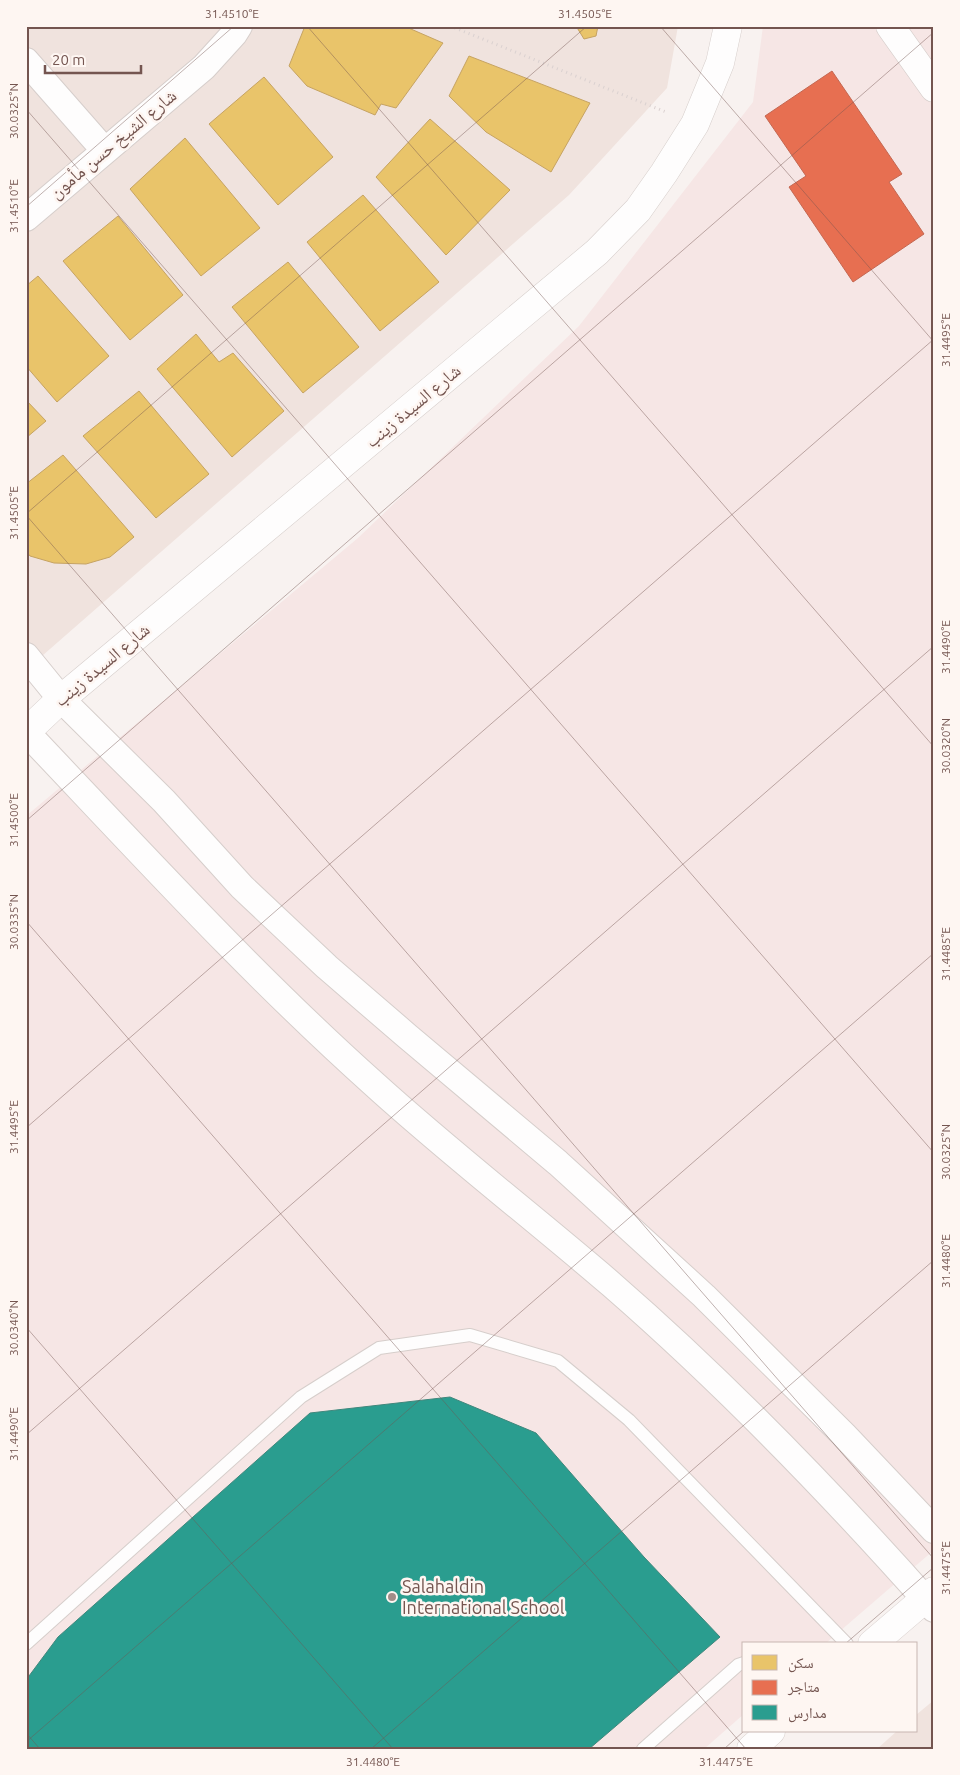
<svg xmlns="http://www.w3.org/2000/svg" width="960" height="1775" viewBox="0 0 960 1775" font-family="Ubuntu,'Noto Naskh Arabic',sans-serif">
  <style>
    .residential { fill: #f0e3de }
    .commercial { fill: #f6e6e5 }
    .homes { fill: #e9c46a; stroke: #c6a362 }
    .shops { fill: #e76f51; stroke: #c46751 }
    .schools { fill: #2a9d8f; stroke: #40877c }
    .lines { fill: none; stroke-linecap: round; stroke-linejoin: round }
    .service-casing { stroke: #d6cecb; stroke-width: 14 }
    .minor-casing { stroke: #d6cecb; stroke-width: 28 }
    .tertiary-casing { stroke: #d6cecb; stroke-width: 29 }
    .path { stroke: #dad1d0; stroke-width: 3; stroke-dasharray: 1 4; stroke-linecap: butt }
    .service { stroke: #fefdfd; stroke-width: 12 }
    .minor { stroke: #fefdfd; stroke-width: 26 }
    .tertiary { stroke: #fefdfd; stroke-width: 28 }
    .ticks { fill: none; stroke: #745550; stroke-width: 1; stroke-opacity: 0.45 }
    .poi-dot { fill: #a28c88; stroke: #fef6f2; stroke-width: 2 }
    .labels { text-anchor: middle; stroke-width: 5; stroke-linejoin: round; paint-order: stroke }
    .street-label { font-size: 18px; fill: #745550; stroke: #fef6f2 }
    .poi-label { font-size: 18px; fill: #745550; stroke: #fef6f2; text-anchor: start }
    .neatline { fill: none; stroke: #745550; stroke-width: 2 }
    .ticks-label { font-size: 12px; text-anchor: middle; fill: #745550 }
  </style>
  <rect width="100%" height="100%" fill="#f8f2f0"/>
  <!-- residential -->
  <path class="residential" d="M26,26H678L667,88L569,195L26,670Z
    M934,1700V1749H877L897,1731H916V1715Z"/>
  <!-- commercial -->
  <path class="commercial" d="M763,26H934V1550L825,1644H744V1714L704,1749H26V816L358,538L579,326L753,102Z"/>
  <!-- homes -->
  <path class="homes" d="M305,26H404L443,43L396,108L381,104L375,115L307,86L289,66Z
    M576,26H598L596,36L584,39Z
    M469,56L590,103L551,172L486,132L449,96Z
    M264,77L333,157L278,205L209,124Z
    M430,119L510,190L446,255L376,177Z
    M185,138L260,228L201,276L130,189Z
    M363,195L439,282L380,331L307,242Z
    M118,216L183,295L130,340L63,261Z
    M288,262L359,347L303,393L232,307Z
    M38,276L109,356L57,402L26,366V286Z
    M196,334L219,362L233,353L284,411L232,457L157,369Z
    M139,391L209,474L156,518L83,436Z
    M26,400L46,421L26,438Z
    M63,455L134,537L110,557L86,564L54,563L30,556L26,551V484Z"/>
  <!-- shops -->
  <path class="shops" d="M832,71L902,174L889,182L924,234L853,282L789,187L806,176L765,116Z"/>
  <!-- schools -->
  <path class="schools" d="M450,1397L536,1433L644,1557L720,1637L589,1749H26V1680L58,1637L310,1413Z"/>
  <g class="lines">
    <defs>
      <path id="service" d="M26,1644L301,1397L379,1348L470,1335L558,1361L629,1420L847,1644
        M643,1749L738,1665L744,1663"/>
      <path id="minor" d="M26,61L105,151
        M26,218L204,67L234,34L239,26
        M26,656L61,699L164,801L242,887L327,967L407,1036L558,1163L704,1296L844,1435L934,1530
        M26,732C140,852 251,974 374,1084C451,1154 533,1217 612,1285C727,1385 833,1495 934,1609"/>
      <path id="tertiary" d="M890,26L934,88
        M26,732L61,699L597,252L638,210L664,173L695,124L720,63L728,26
        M872,1644L934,1591
        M751,1749L771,1731"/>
    </defs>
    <!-- service casing -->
    <use href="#service" class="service-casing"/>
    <!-- minor casing -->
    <use href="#minor" class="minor-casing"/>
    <!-- tertiary casing -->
    <use href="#tertiary" class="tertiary-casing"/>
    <!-- path -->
    <path class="path" d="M450,26L666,112"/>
    <!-- service -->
    <use href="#service" class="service"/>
    <!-- minor -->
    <use href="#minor" class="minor"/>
    <!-- tertiary -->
    <use href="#tertiary" class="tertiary"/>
  </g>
  <!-- ticks -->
  <path class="ticks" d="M307,26L934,747M660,26L934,342M26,109L934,1153M26,207L234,26M26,514L587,26M26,515L934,1559M26,821L934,32M26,921L746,1749M26,1128L934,339M26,1327L393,1749M26,1435L934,646M845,1644L934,1567M26,1733L40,1749M26,1742L934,953M371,1749L934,1260M724,1749L744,1731"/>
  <!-- markers -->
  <circle class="poi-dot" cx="392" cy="1597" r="5"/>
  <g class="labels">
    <!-- street labels -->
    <g class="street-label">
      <text transform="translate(113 144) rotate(-40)" y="6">شارع الشيخ حسن مأمون</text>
      <text transform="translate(413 406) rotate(-40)" y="6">شارع السيدة زينب</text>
      <text transform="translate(102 665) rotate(-40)" y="6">شارع السيدة زينب</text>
    </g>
    <!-- poi labels -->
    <g class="poi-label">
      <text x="402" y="1593">Salahaldin<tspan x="402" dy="21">International School</tspan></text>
    </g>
  </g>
  <!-- border -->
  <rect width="960" height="1775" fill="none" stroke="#fef6f2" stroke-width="55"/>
  <!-- legend -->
  <rect x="742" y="1642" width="175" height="90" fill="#fef6f2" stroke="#c7b6b1"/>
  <rect x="752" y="1655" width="25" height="15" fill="#e9c46a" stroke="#c7b6b1"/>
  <text x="788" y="1668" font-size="15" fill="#745550">سكن</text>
  <rect x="752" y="1680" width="25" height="15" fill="#e76f51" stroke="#c7b6b1"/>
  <text x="788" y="1692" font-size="15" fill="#745550">متاجر</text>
  <rect x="752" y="1705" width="25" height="15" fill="#2a9d8f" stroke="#c7b6b1"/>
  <text x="788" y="1718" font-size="15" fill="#745550">مدارس</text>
  <!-- scale -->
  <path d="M45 65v8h96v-8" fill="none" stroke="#745550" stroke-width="2.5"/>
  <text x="52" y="65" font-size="15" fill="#745550" stroke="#fef6f2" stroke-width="4" paint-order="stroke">20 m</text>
  <rect x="28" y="28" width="904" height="1720" class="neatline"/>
  <g class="ticks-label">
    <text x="232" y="18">31.4510°E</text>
    <text x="585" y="18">31.4505°E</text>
    <text transform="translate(14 111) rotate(-90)" y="4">30.0325°N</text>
    <text transform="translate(14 206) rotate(-90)" y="4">31.4510°E</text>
    <text transform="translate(946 340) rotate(-90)" y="4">31.4495°E</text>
    <text transform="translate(14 513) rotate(-90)" y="4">31.4505°E</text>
    <text transform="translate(946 647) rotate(-90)" y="4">31.4490°E</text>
    <text transform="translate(946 746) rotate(-90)" y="4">30.0320°N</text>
    <text transform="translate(14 820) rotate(-90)" y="4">31.4500°E</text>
    <text transform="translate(14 922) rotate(-90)" y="4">30.0335°N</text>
    <text transform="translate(946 954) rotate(-90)" y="4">31.4485°E</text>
    <text transform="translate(14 1127) rotate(-90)" y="4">31.4495°E</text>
    <text transform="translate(946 1152) rotate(-90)" y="4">30.0325°N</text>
    <text transform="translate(946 1261) rotate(-90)" y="4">31.4480°E</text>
    <text transform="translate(14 1328) rotate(-90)" y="4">30.0340°N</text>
    <text transform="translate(14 1434) rotate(-90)" y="4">31.4490°E</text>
    <text transform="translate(946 1568) rotate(-90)" y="4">31.4475°E</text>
    <text x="373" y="1766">31.4480°E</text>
    <text x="726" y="1766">31.4475°E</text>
  </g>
</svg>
